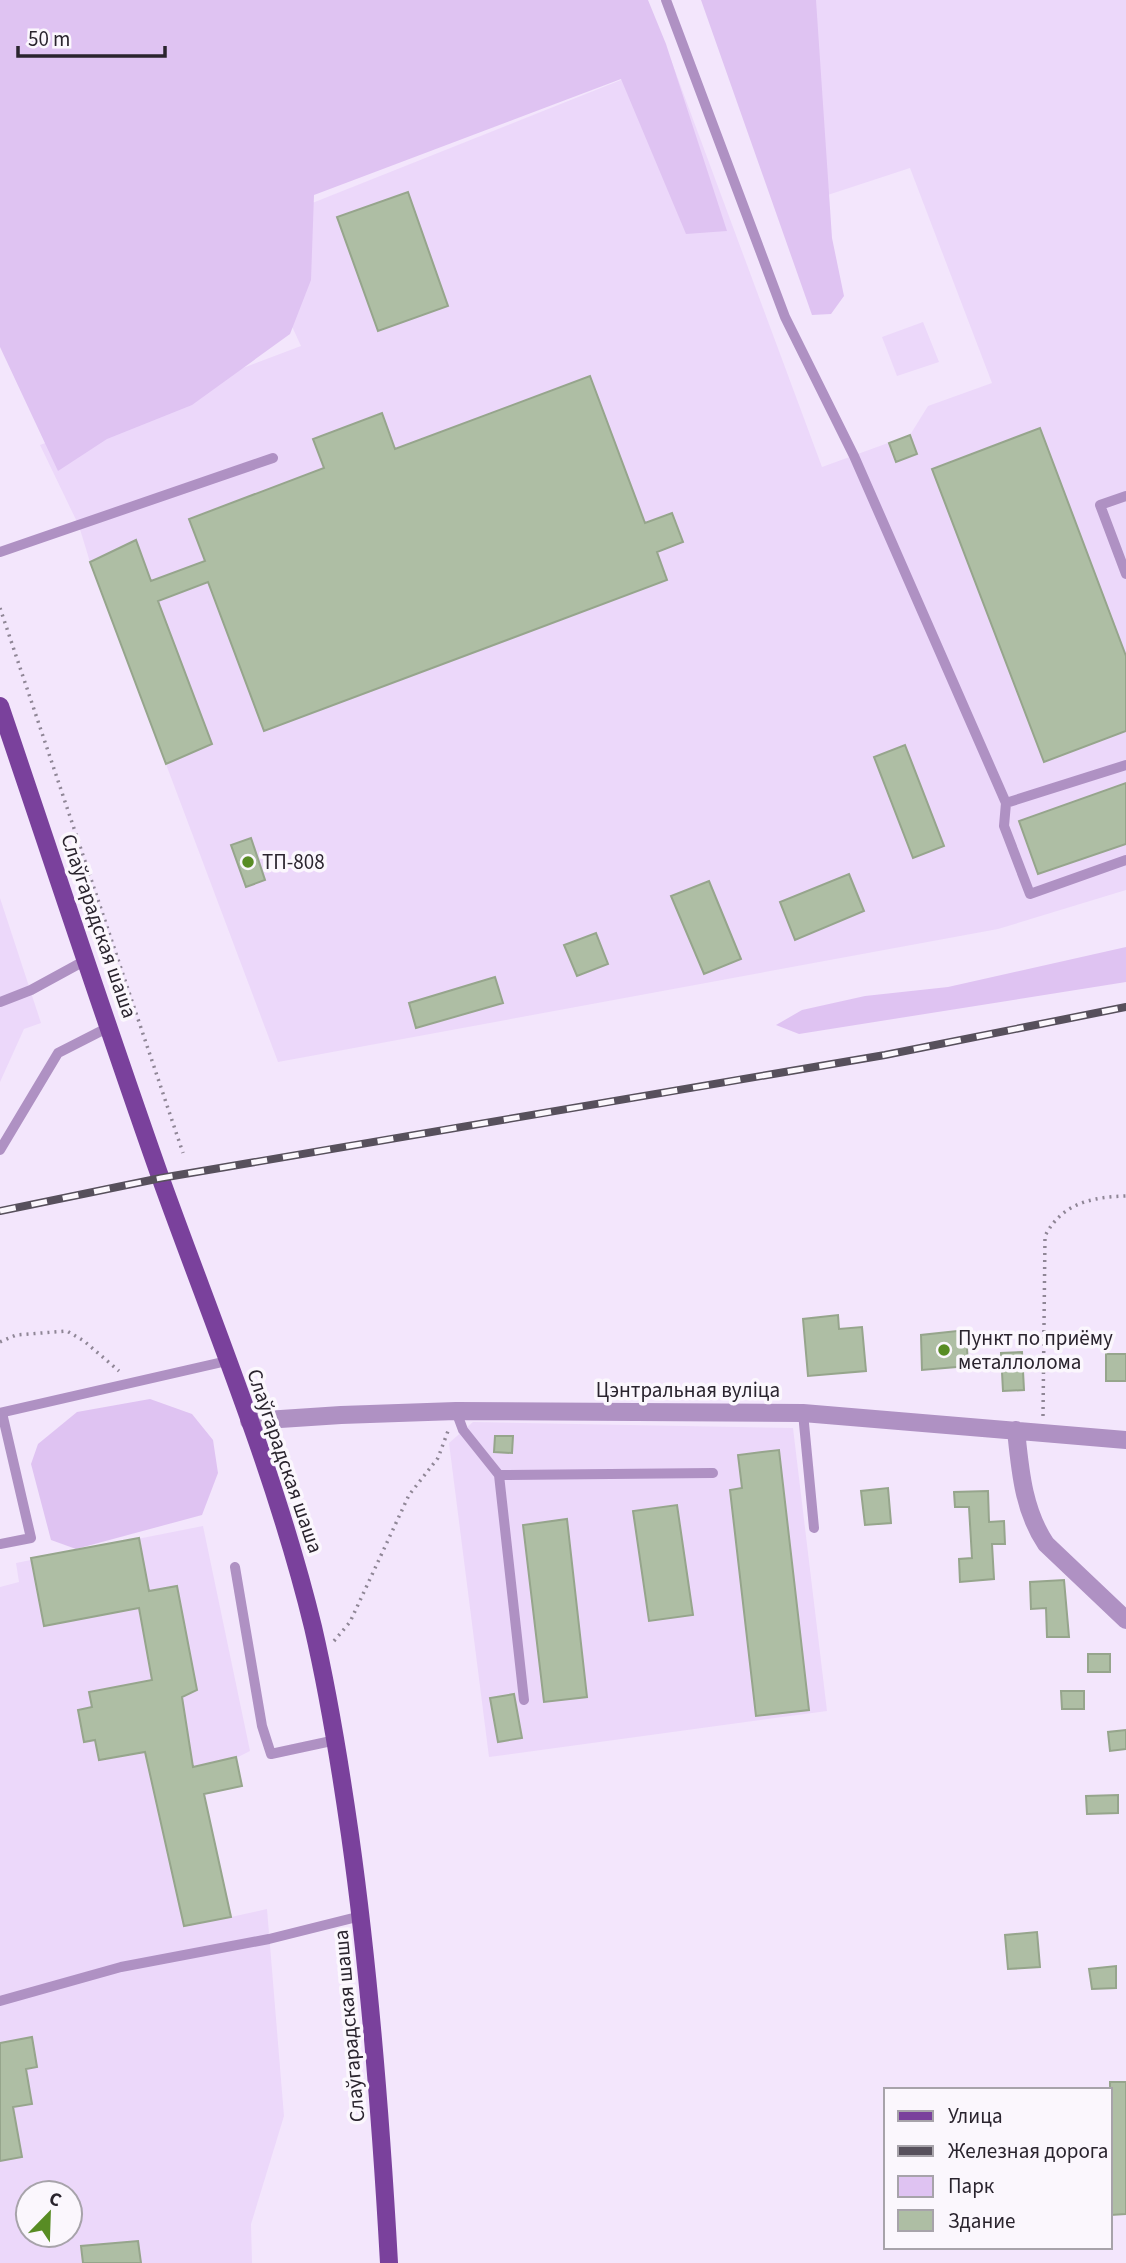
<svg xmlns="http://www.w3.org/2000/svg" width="1126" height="2263" viewBox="0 0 1126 2263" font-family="'Source Sans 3',sans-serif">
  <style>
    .built { fill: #ecd8fa; fill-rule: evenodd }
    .green { fill: #dfc3f2 }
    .building { fill: #aebea4; stroke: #96a58c; stroke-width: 2 }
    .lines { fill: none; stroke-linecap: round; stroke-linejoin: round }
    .path { stroke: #8f8696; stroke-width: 3.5; stroke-dasharray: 2 5; stroke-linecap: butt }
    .service { stroke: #af91c3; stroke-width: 10 }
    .minor { stroke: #af91c3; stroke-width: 18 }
    .primary { stroke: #7a419c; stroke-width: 18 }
    .rail-casing { stroke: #57505c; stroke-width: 8 }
    .rail { stroke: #fbf7fd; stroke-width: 5; stroke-dasharray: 16; stroke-linecap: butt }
    .poi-dot { fill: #588c24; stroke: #fbf7fd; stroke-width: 2.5 }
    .labels { text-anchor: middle; stroke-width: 7; stroke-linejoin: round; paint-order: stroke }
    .poi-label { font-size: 21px; fill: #2a242e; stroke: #fbf7fd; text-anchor: start }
    .street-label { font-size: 21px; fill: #2a242e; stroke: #fbf7fd }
  </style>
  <rect width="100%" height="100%" fill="#f3e6fc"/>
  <!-- built -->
  <path class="built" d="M702,0H1126V890L998,929L278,1062L90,562L79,526L40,445L301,346L247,229L671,60L822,467L910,435L928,406L992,383L910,168L785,209Z
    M923,322L939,362L897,376L882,337Z
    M0,898L41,1023L24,1029L0,1082Z
    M473,1422L793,1428L827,1711L489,1757L449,1443Z
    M203,1526L250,1751L236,1758L242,1786L204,1794L231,1917L267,1909L284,2116L251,2224L252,2263H0V1587L19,1582L16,1563ZM28,2193H70V2235H28Z"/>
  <!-- green -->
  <path class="green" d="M0,0H648L666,44L727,231L686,234L621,79L314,195L311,280L290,334L192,405L107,439L58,471L0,347Z
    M701,0H816L832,238L844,296L831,314L812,315Z
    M1126,947V982L799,1034L776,1025L802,1010L865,996L948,987Z
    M150,1399L192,1414L213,1440L218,1473L202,1515L76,1549L51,1540L31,1464L38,1444L77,1412Z"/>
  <!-- building -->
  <path class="building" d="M408,192L448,306L378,331L337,217Z
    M590,376L645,523L672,513L683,542L657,552L667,580L264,731L208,582L158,601L212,744L166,764L90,562L136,540L151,581L205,561L189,519L324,468L313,439L382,413L395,449Z
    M1040,428L1126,656V731L1044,762L932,469Z
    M910,435L917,454L896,462L889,443Z
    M905,745L944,846L913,858L874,757Z
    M1126,783V844L1038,874L1019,821Z
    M251,838L265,880L246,887L231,845Z
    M849,874L864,911L795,940L780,902Z
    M709,881L741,959L704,974L671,896Z
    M596,933L608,964L577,976L564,945Z
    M495,977L503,1003L416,1028L409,1003Z
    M838,1315L839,1329L862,1327L866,1371L808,1376L803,1319Z
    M966,1330L968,1366L922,1370L921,1335Z
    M1022,1352L1024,1390L1003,1391L1001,1353Z
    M1106,1354H1126V1381H1106Z
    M495,1436H513L512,1453L494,1452Z
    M779,1450L809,1710L756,1716L730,1490L742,1488L738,1455Z
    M888,1488L891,1523L865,1525L861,1491Z
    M988,1491L989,1522L1004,1521L1005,1544H992L994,1579L960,1582L959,1559L972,1558L969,1507H955L954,1492Z
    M677,1505L693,1615L649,1621L633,1511Z
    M567,1519L587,1697L544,1702L523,1525Z
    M139,1538L149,1591L177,1586L197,1690L182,1697L193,1767L236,1757L242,1786L204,1794L231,1917L184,1926L145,1752L99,1760L95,1740L84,1742L78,1710L92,1707L89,1692L152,1680L139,1608L44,1626L31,1558Z
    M1064,1580L1069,1637H1047L1046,1608L1031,1609L1030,1582Z
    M1088,1654H1110V1672H1088Z
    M1061,1691H1084V1709H1062Z
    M514,1694L522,1738L498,1742L490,1698Z
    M1126,1730V1749L1110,1751L1108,1732Z
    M1118,1795V1813L1087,1814L1086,1796Z
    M1037,1932L1040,1967L1008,1969L1005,1935Z
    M1116,1966V1988L1092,1989L1089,1969Z
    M32,2037L37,2067L26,2069L32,2104L13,2107L22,2157L0,2161V2043Z
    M1110,2082H1126V2214L1111,2215Z
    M138,2241L141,2263H83L81,2246Z"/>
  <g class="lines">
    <!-- path -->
    <path class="path" d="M0,608L183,1153
      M0,1342L16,1335L67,1331L84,1341L119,1371
      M1043,1416L1045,1236C1062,1203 1092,1197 1126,1196
      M334,1641L350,1622L409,1495L438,1458L448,1431"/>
    <!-- service -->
    <path class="service" d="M666,0L785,317L854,456L1006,803L1004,826L1030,894L1126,860
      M1126,496L1100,505L1126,574
      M0,552L273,458
      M1006,803L1126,765
      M0,1002L31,990L86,960
      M0,1150L58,1053L109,1027
      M456,1411L463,1430L499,1475L713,1473
      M0,1413L227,1361
      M803,1413L814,1528
      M499,1475L524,1700
      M0,1544L31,1538L2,1413
      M235,1567L262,1726L271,1754L336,1740
      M0,2001L121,1967L269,1939L361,1916"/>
    <!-- minor -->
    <path class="minor" d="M249,1421L341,1415L456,1411L803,1413L1126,1440
      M1016,1430C1020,1469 1023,1510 1046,1544L1126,1620"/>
    <!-- primary -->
    <path class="primary" d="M0,706C54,865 106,1024 162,1182C215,1329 276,1475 313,1627C329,1696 340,1765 350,1835C370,1977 381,2120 389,2263"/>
    <defs>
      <path id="rail" d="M0,1211L161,1178L885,1055L1126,1007"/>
    </defs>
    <!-- rail casing -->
    <use href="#rail" class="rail-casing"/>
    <!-- rail -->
    <use href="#rail" class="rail"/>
  </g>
  <!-- markers -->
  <g class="poi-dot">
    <circle cx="248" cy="862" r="7"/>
    <circle cx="944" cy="1350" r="7"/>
  </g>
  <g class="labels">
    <!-- poi labels -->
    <g class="poi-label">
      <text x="262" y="869">ТП-808</text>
      <text x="958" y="1345">Пункт по приёму<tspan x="958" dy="24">металлолома</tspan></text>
    </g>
    <!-- street labels -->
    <g class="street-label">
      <text transform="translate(99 926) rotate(71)" y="7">Слаўгарадская шаша</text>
      <text x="688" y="1397">Цэнтральная вуліца</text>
      <text transform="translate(285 1461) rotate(71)" y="7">Слаўгарадская шаша</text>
      <text transform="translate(349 2026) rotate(-95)" y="7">Слаўгарадская шаша</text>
    </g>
  </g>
  <!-- legend -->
  <rect x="884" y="2088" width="228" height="161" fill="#fbf7fd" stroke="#a7a3aa" stroke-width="2"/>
  <rect x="898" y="2111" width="35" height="10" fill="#7a419c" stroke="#a7a3aa" stroke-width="2"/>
  <text x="948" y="2123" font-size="21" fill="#2a242e">Улица</text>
  <rect x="898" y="2146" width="35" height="10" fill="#57505c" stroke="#a7a3aa" stroke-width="2"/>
  <text x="948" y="2158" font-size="21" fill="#2a242e">Железная дорога</text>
  <rect x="898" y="2176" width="35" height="21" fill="#dfc3f2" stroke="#a7a3aa" stroke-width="2"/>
  <text x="948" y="2193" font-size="21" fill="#2a242e">Парк</text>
  <rect x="898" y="2210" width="35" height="21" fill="#aebea4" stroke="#a7a3aa" stroke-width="2"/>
  <text x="948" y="2228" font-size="21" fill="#2a242e">Здание</text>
  <!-- north arrow -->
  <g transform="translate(49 2214) rotate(23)"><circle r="33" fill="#fbf7fd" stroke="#a7a3aa" stroke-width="2"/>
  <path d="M0-5L12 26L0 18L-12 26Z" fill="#588c24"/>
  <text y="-10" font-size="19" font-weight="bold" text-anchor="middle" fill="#2a242e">С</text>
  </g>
  <!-- scale -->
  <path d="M18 46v10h147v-10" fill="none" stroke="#2a242e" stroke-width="3.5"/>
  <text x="28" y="46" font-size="21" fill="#2a242e" stroke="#fbf7fd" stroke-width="5" paint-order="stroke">50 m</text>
</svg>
